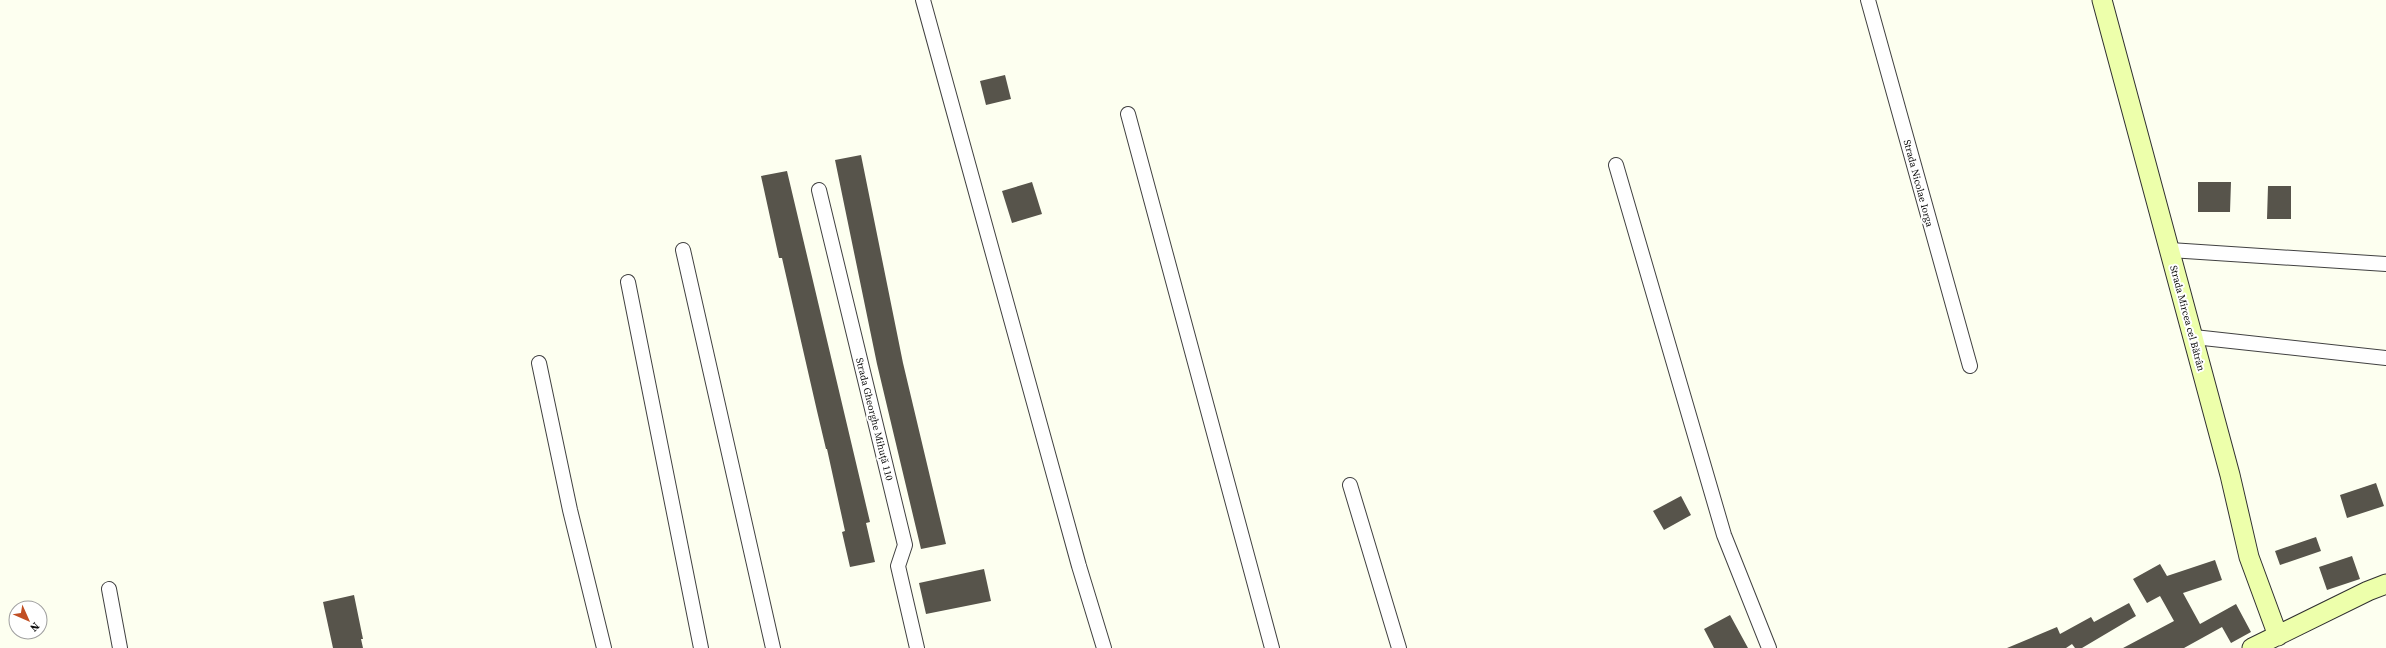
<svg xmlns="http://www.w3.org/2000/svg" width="2386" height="648" viewBox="0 0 2386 648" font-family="'Source Serif 4',serif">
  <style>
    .building { fill: #57544b }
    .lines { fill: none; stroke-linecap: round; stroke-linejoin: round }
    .street-casing { stroke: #414141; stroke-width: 16 }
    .secondary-casing { stroke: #303030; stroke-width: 21 }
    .street { stroke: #fff; stroke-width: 14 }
    .secondary { stroke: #edffab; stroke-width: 19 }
    .labels { text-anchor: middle; stroke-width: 4; stroke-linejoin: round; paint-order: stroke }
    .street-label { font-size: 10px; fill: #0e0e0e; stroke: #fff }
  </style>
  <rect width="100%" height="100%" fill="#fdfff0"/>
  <!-- building -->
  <path class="building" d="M1005,75L1011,99L986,105L980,81Z
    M861,155L903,363L946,544L921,549L877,364L835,160Z
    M787,171L870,522L866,523L875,562L850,567L842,532L845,531L827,449H826L817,411L782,258H779L761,176Z
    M1032,182L1042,214L1012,223L1002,191Z
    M2198,182H2231L2230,212H2198Z
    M2268,186H2291V219H2267Z
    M2376,483L2384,506L2347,518L2340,495Z
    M1681,496L1691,515L1664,530L1653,511Z
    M2316,537L2321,551L2280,565L2275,551Z
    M2352,556L2360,579L2327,590L2319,567Z
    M2215,560L2222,580L2183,593L2200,624L2236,604L2251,632L2231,643L2222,627L2184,648H2123L2174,621L2160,596L2147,603L2133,579L2160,564L2167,576Z
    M984,569L991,601L926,614L919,583Z
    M354,595L363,639H361L363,648H333L323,602Z
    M2129,603L2136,616L2082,648H2075L2072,644L2066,648H2007L2057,627L2060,634L2091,617L2094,622Z
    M1730,615L1748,648H1714L1704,629Z"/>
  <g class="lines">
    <defs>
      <path id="street" d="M923,0L1079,566L1104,648
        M1868,0L1970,366
        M1128,114L1272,648
        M1616,165L1724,535L1769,648
        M819,190L905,545L898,566L917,648
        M683,250L773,648
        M2170,250L2386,264
        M628,282L701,648
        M2194,337L2386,358
        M539,363L570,510L604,648
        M1350,485L1399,648
        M109,589L120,648"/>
      <path id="secondary" d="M2102,0L2230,475L2249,557L2278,636
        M2252,648L2368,591L2386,584"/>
    </defs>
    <!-- street casing -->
    <use href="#street" class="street-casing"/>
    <!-- secondary casing -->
    <use href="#secondary" class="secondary-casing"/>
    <!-- street -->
    <use href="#street" class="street"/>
    <!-- secondary -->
    <use href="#secondary" class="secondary"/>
  </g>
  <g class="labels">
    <!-- street labels -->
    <g class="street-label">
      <text transform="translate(1919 183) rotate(75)" y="4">Strada Nicolae Iorga</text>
      <text transform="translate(2188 318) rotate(75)" y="4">Strada Mircea cel Bătrân</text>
      <text transform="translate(875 419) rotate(76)" y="4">Strada Gheorghe Mihuță 110</text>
    </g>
  </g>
  <!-- north arrow -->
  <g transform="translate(28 620) rotate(135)"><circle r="19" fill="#ffffff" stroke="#9f9f9f"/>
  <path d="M0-3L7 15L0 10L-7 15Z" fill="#c14f24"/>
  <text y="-6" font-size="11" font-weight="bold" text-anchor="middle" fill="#0e0e0e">N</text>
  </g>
</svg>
